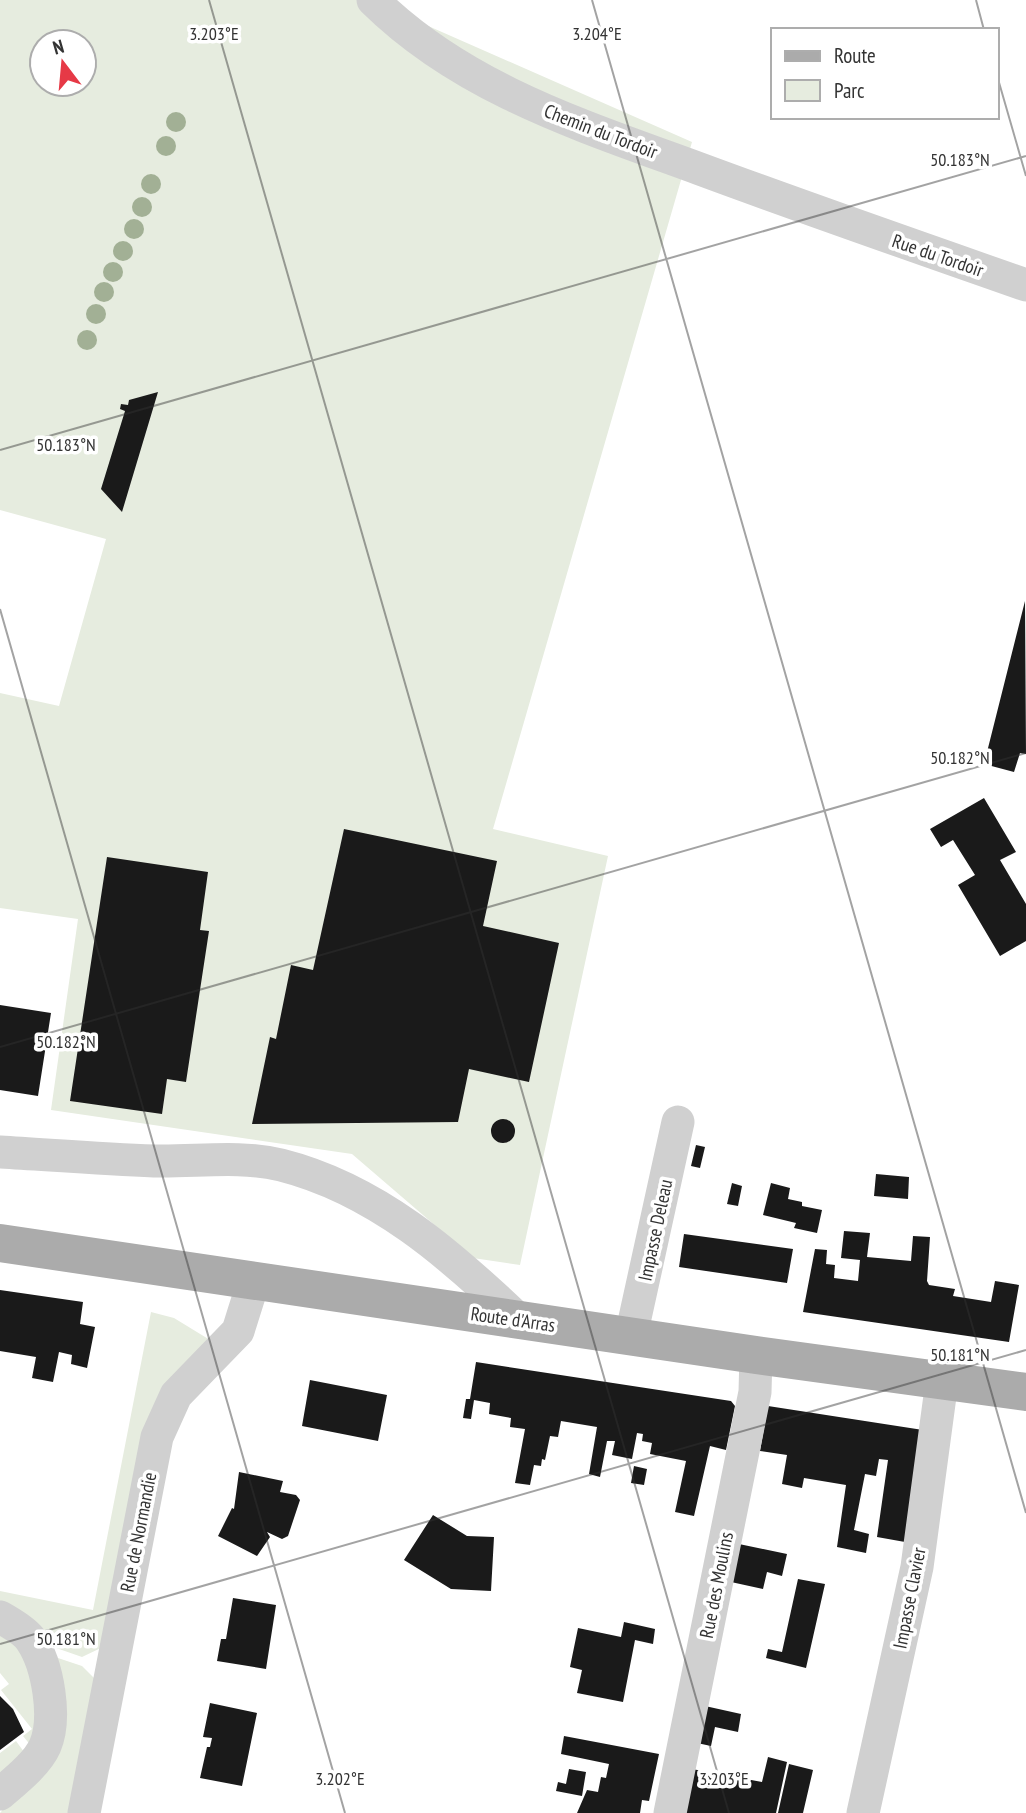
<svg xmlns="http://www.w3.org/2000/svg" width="1026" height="1813" viewBox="0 0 1026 1813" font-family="'PT Sans Narrow',sans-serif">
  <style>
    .green { fill: #e6ecdf; fill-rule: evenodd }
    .building { fill: #1a1a1a }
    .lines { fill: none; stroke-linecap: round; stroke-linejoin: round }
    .minor { stroke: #d0d0d0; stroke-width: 33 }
    .major { stroke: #ababab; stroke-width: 38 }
    .tree { fill: #a2b095 }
    .ticks { fill: none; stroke: #333; stroke-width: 2; stroke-opacity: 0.45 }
    .labels { text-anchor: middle; stroke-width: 7; stroke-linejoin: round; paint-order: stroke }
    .street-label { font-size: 19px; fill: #333; stroke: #fff }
    .ticks-label { font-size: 18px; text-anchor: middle; fill: #333; stroke: #fff; stroke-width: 7; stroke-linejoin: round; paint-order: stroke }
  </style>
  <rect width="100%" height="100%" fill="#fff"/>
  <!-- green -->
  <path class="green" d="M0,0H389L401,14L692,142L493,829L608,856L520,1265L473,1258L352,1154L51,1110L78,919L0,908V693L59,706L106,539L0,510ZM42,42H84V84H42Z
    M151,1312L174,1318L210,1340L170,1382L105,1646L82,1657L39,1642L0,1612V1591L93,1610Z
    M0,1631C47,1670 37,1692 32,1747L23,1736L32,1729L1,1690L9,1684L0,1673Z
    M46,1654L82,1666L98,1682L73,1813H0L25,1785Z
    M16,1741L27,1756L0,1778V1753Z"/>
  <!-- building -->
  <path class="building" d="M158,392L122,512L101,489L125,411L120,409L121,404L128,405L129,400Z
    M1025,601L1026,754L1020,753L1014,772L984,764Z
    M984,798L1016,852L1000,860L1026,904V941L1000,956L958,885L975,875L953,840L941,847L930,829Z
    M344,829L497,861L483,926L559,943L529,1082L469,1069L458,1122L252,1124L270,1037L276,1039L291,965L313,970Z
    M107,857L208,872L200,930L209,931L186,1082L167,1079L162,1114L70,1101Z
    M0,1005L51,1013L38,1096L0,1090Z
    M491 1131a12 12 0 1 1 24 0a12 12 0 1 1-24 0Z
    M696,1145L705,1147L700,1168L691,1166Z
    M876,1174L909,1177L908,1199L874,1196Z
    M732,1183L742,1186L738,1206L727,1204Z
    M771,1183L790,1188L788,1199L802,1202V1206L822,1210L817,1233L794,1228L796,1223L763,1215Z
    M844,1231L870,1233L867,1257L911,1261L913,1236L930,1237L927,1281L929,1285L955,1289L953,1296L991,1302L995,1281L1019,1285L1009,1342L803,1312L815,1249L827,1250L826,1264L835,1265L834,1278L858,1281L860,1260L841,1258Z
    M684,1234L793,1249L787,1283L679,1267Z
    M0,1290L83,1302L80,1324L95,1327L87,1368L71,1364L72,1355L59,1352L53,1382L32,1378L36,1357L0,1351Z
    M476,1362L731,1401L735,1406L726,1450L710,1446L694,1516L675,1512L686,1461L650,1454L652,1443L642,1441L643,1434L637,1433L632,1459L612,1455L615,1441H607L600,1477L589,1474L597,1427L561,1421L558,1437L550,1436L545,1460L542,1459L541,1466L534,1465L530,1485L515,1483L525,1429L510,1427L511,1418L489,1414L490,1403L474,1400L471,1419L463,1418L466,1399H470Z
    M310,1380L387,1395L378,1441L302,1426Z
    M768,1406L923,1430L905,1542L877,1537L888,1460L879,1459L876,1476L865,1474L854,1530L869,1534L866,1553L837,1547L846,1485L804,1478L802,1488L782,1484L787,1455L760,1451Z
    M634,1466L647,1469L644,1485L631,1483Z
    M239,1472L283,1481L280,1492L296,1495L300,1500L288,1536L282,1539L267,1532L270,1537L257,1556L218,1536L232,1508L234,1509Z
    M433,1515L467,1536L494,1537L491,1591L451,1589L404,1560Z
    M739,1544L787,1554L782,1576L767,1572L763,1589L731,1582Z
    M798,1579L825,1584L806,1668L766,1658L768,1649L782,1652Z
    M233,1598L276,1605L266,1669L217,1661L221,1639H226Z
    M624,1622L655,1629L653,1644L635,1640L623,1702L577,1693L582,1670L570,1667L578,1628L621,1637Z
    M0,1696L13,1709L24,1732L0,1750Z
    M210,1703L257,1713L242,1786L200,1778L207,1747H210L212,1738L203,1737Z
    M705,1706L741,1714L738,1732L715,1727L711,1746L697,1743Z
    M564,1736L659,1754L649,1801L642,1800L640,1813H577L587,1790L598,1792L601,1777L606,1778L609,1764L561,1754Z
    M768,1757L787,1762L776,1813H683L692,1769L762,1782Z
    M789,1764L813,1770L803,1813H778Z
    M569,1769L586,1772L582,1796L556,1791L558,1782L566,1784Z"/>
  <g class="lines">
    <!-- minor -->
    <path class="minor" d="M373,0C463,89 583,126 700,169C808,209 917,247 1026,285
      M0,1152C51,1155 103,1159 154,1161C197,1162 239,1155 281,1165C376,1189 451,1255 519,1320
      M631,1336L678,1122
      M0,1617C9,1622 25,1631 31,1640C48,1665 57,1718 45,1746C37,1764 15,1781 0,1794
      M84,1813L157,1437L176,1395L238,1331L254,1280
      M670,1813L755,1392L756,1355
      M863,1813L917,1567L942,1381"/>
    <!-- major -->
    <path class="major" d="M0,1243L756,1355L1026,1392"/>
  </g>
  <!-- trees -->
  <g class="tree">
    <circle cx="176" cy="122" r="10"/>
    <circle cx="166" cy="146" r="10"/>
    <circle cx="151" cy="184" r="10"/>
    <circle cx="142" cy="207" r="10"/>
    <circle cx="134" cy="229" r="10"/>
    <circle cx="123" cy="251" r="10"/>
    <circle cx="113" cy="272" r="10"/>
    <circle cx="104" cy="292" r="10"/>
    <circle cx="96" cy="314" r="10"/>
    <circle cx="87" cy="340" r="10"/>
  </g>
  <!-- ticks -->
  <path class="ticks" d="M209,0L729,1813M592,0L1026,1513M976,0L984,30M996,72L1026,176M0,450L1026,156M0,609L345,1813M0,1047L1026,753M0,1644L1026,1350"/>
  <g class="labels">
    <!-- street labels -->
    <g class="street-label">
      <text transform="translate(601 131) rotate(21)" y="7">Chemin du Tordoir</text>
      <text transform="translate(938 255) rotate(19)" y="7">Rue du Tordoir</text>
      <text transform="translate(655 1230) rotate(-78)" y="7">Impasse Deleau</text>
      <text transform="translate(513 1319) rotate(8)" y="7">Route d'Arras</text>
      <text transform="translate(138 1532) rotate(-79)" y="7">Rue de Normandie</text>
      <text transform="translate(716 1585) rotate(-79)" y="7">Rue des Moulins</text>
      <text transform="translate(909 1598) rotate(-79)" y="7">Impasse Clavier</text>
    </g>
  </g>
  <g class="ticks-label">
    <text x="214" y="40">3.203°E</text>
    <text x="597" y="40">3.204°E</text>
    <text x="960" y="166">50.183°N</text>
    <text x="66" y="451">50.183°N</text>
    <text x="960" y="764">50.182°N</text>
    <text x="66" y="1048">50.182°N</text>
    <text x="960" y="1361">50.181°N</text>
    <text x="66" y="1645">50.181°N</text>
    <text x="340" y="1785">3.202°E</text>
    <text x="724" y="1785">3.203°E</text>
  </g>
  <!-- legend -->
  <rect x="771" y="28" width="228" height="91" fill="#ffffff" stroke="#adadad" stroke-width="2"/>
  <rect x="785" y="51" width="35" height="10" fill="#ababab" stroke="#adadad" stroke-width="2"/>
  <text x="834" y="63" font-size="21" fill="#333333">Route</text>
  <rect x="785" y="80" width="35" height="21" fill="#e6ecdf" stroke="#adadad" stroke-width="2"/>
  <text x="834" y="98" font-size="21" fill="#333333">Parc</text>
  <!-- north arrow -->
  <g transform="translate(63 63) rotate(344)"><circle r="33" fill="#ffffff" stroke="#adadad" stroke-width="2"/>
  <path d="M0-5L12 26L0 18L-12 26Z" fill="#e63946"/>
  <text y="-10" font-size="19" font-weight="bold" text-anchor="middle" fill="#333333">N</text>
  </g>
</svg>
